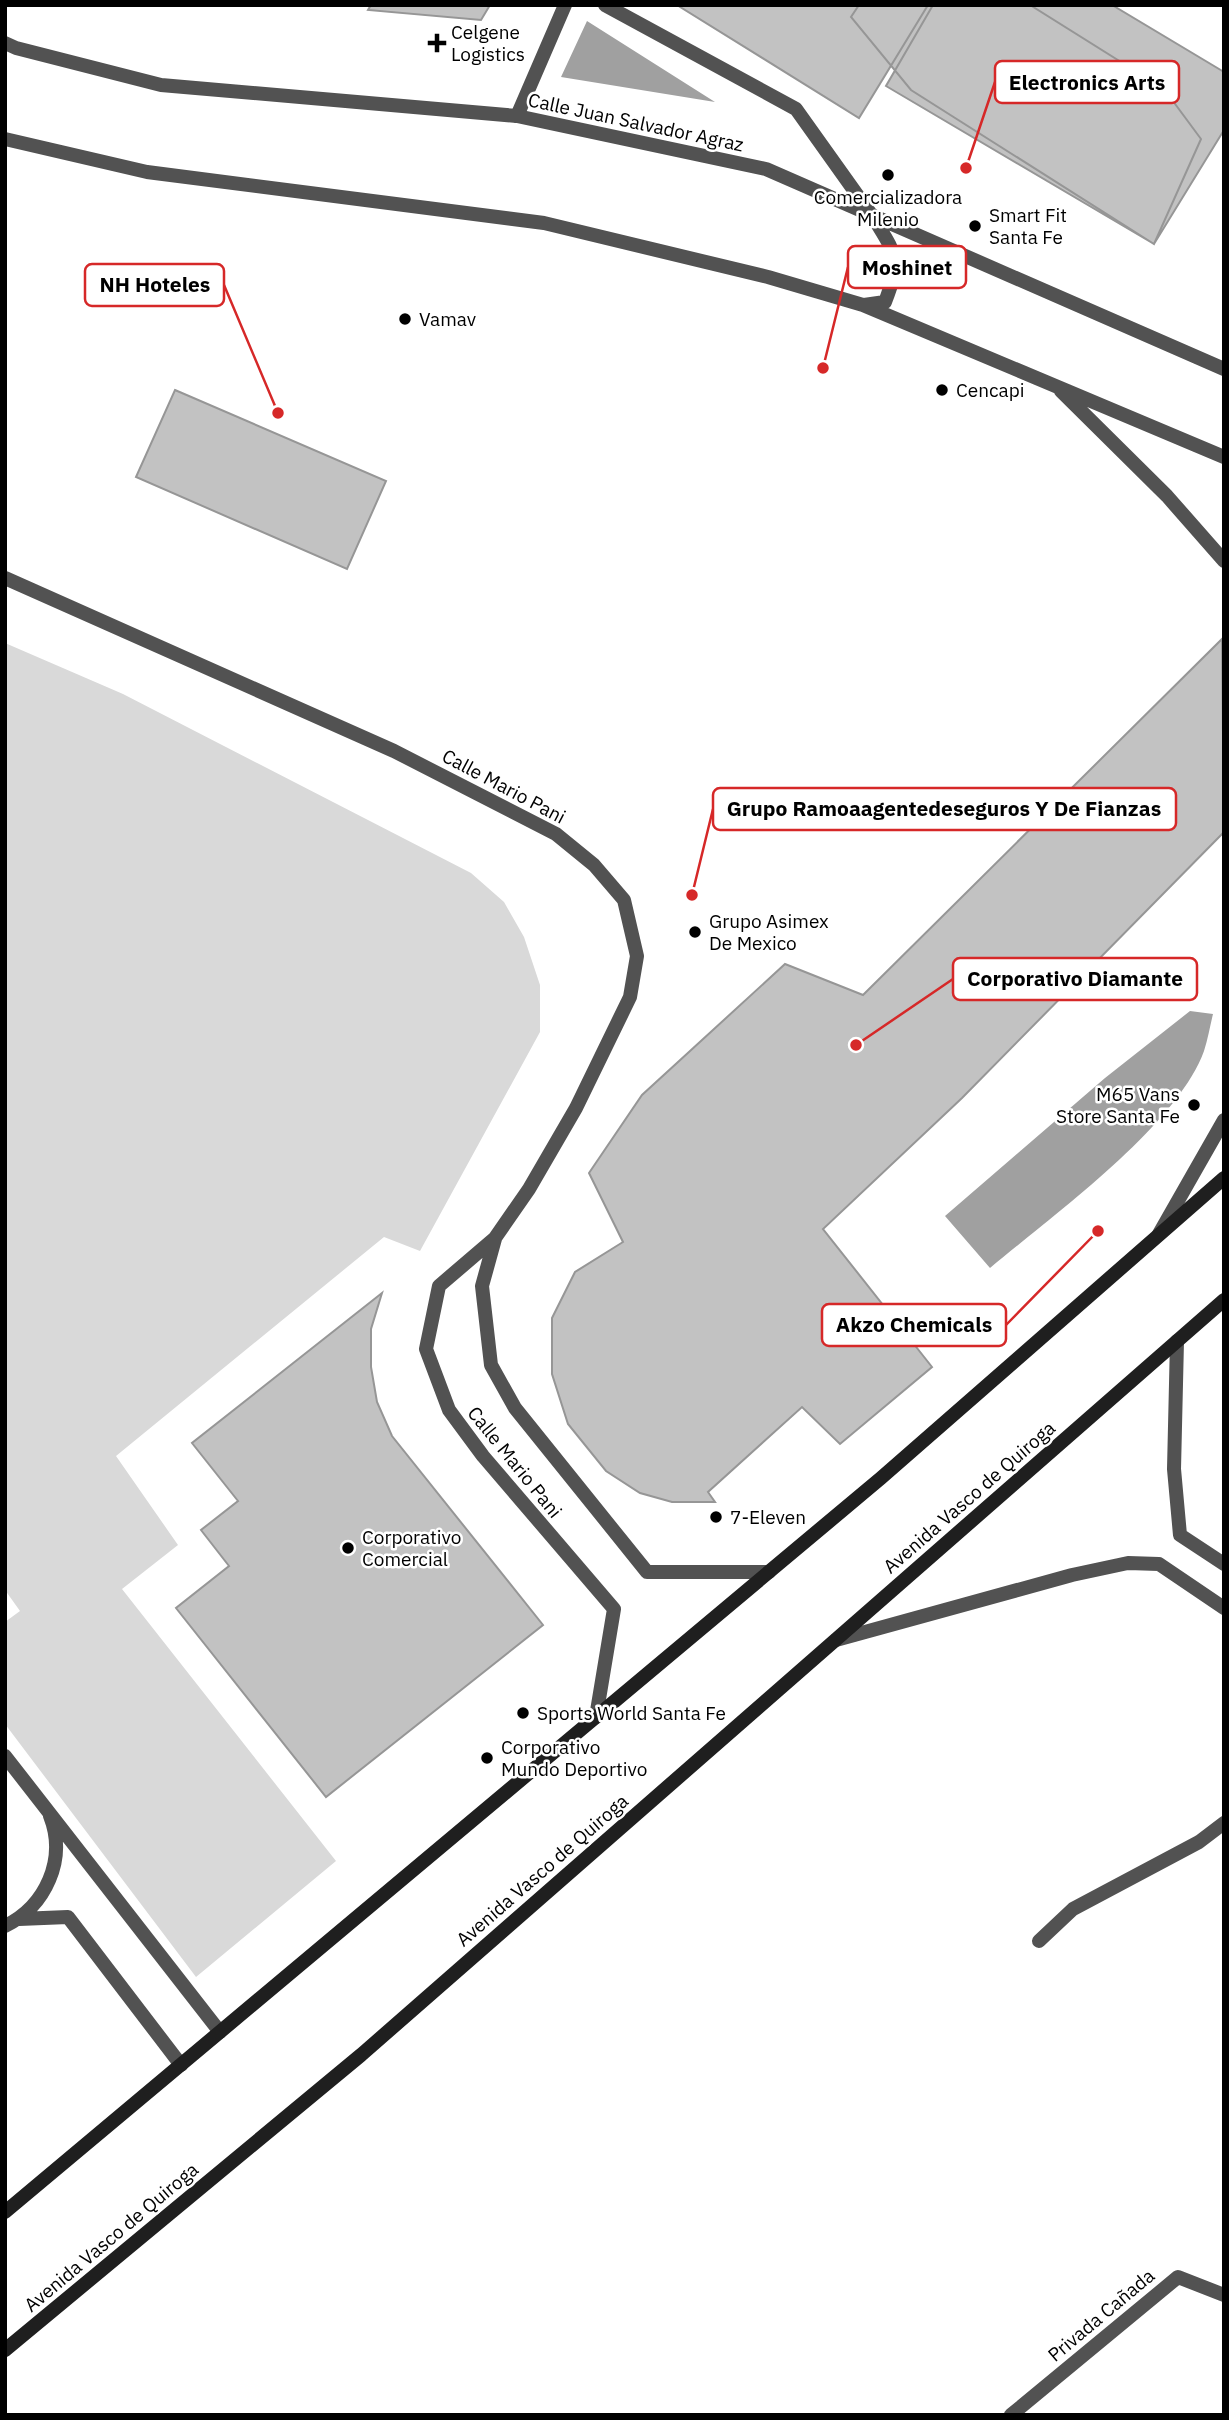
<svg xmlns="http://www.w3.org/2000/svg" width="1229" height="2420" viewBox="0 0 1229 2420" font-family="'IBM Plex Sans',sans-serif">
  <style>
    .green { fill: #d9d9d9 }
    .water { fill: #a0a0a0 }
    .building { fill: #c2c2c2; stroke: #969696; stroke-width: 2 }
    .lines { fill: none; stroke-linecap: round; stroke-linejoin: round }
    .service { stroke: #525252; stroke-width: 14 }
    .minor { stroke: #525252; stroke-width: 14 }
    .tertiary { stroke: #525252; stroke-width: 14 }
    .secondary { stroke: #1f1f1f; stroke-width: 14 }
    .poi-dot { fill: #000; stroke: #fff; stroke-width: 2.5 }
    .labels { text-anchor: middle; stroke-width: 5; stroke-linejoin: round; paint-order: stroke }
    .poi-label { font-size: 19px; fill: #000; stroke: #fff; text-anchor: start }
    .street-label { font-size: 19px; fill: #000; stroke: #fff }
    .leader { fill: none; stroke: #d62828; stroke-width: 2.5 }
    .callout-dot { fill: #d62828; stroke: #fff; stroke-width: 2.5 }
    .callout { fill: #fff; stroke: #d62828; stroke-width: 2.5 }
    .callout-label { font-size: 21px; text-anchor: middle; font-weight: bold; fill: #000 }
  </style>
  <rect width="100%" height="100%" fill="#fff"/>
  <!-- green -->
  <path class="green" d="M5,643L123,694L471,873L504,902L524,937L540,985V1032L420,1251L384,1237L116,1456L178,1545L122,1589L336,1861L196,1977L5,1724V1622L20,1611L5,1590Z"/>
  <!-- water -->
  <path class="water" d="M587,21L715,102L561,77Z
    M1190,1011L1213,1014C1210,1026 1208,1039 1204,1051C1177,1126 1052,1216 990,1268L945,1216L1105,1078Z"/>
  <!-- building -->
  <path class="building" d="M371,5H490L481,20L368,10Z
    M677,5H928L859,118Z
    M859,5H1030L1164,89L1201,139L1154,244L911,90L851,17Z
    M933,5H1112L1224,72V130L1154,244L886,86Z
    M175,390L386,481L347,569L136,477Z
    M1222,639L1224,832L962,1098L823,1229L932,1367L840,1444L802,1407L708,1492L715,1502H672L640,1493L606,1471L568,1424L552,1374V1318L575,1272L623,1242L589,1173L642,1095L785,964L863,995Z
    M382,1293L371,1329V1367L377,1402L392,1436L543,1625L326,1797L176,1608L229,1566L201,1530L238,1501L192,1443Z"/>
  <g class="lines">
    <!-- service -->
    <path class="service" d="M605,5L796,109L873,217
      M517,116L565,5
      M1177,1341L1174,1469L1180,1535L1224,1564
      M836,1640L1072,1575L1128,1563L1159,1564L1224,1608
      M5,1756L220,2032
      M19,1919L68,1917L181,2065
      M5,1926C46,1906 67,1859 50,1816
      M1039,1941L1073,1909L1199,1842L1224,1823"/>
    <!-- minor -->
    <path class="minor" d="M5,578L394,751L556,834L594,865L624,900L637,956L630,997L576,1108L529,1189L495,1238L439,1286L426,1349L449,1410L483,1456L614,1609L596,1717
      M495,1239L482,1286L491,1365L515,1408L647,1572H769
      M1011,2415L1178,2277L1224,2295"/>
    <!-- tertiary -->
    <path class="tertiary" d="M5,43L16,48L161,85L517,116L766,169L1224,369
      M5,139L147,172L544,223L768,277L863,305L1224,457
      M864,305L885,302C902,258 896,255 873,217
      M1061,391L1167,496L1224,561
      M1159,1234L1224,1120"/>
    <!-- secondary -->
    <path class="secondary" d="M5,2212L881,1478L1224,1178
      M5,2350L361,2055L1224,1300"/>
  </g>
  <!-- markers -->
  <g class="poi-dot">
    <path d="M433.5 32.5h7v7h7v7h-7v7h-7v-7h-7v-7h7z"/>
    <circle cx="888" cy="175" r="7"/>
    <circle cx="975" cy="226" r="7"/>
    <circle cx="405" cy="319" r="7"/>
    <circle cx="942" cy="390" r="7"/>
    <circle cx="695" cy="932" r="7"/>
    <circle cx="1194" cy="1105" r="7"/>
    <circle cx="716" cy="1517" r="7"/>
    <circle cx="348" cy="1548" r="7"/>
    <circle cx="523" cy="1713" r="7"/>
    <circle cx="487" cy="1758" r="7"/>
  </g>
  <g class="labels">
    <!-- poi labels -->
    <g class="poi-label">
      <text x="451" y="39">Celgene<tspan x="451" dy="22">Logistics</tspan></text>
      <text x="888" y="204" text-anchor="middle">Comercializadora<tspan x="888" dy="22">Milenio</tspan></text>
      <text x="989" y="222">Smart Fit<tspan x="989" dy="22">Santa Fe</tspan></text>
      <text x="419" y="326">Vamav</text>
      <text x="956" y="397">Cencapi</text>
      <text x="709" y="928">Grupo Asimex<tspan x="709" dy="22">De Mexico</tspan></text>
      <text x="1180" y="1101" text-anchor="end">M65 Vans<tspan x="1180" dy="22">Store Santa Fe</tspan></text>
      <text x="730" y="1524">7-Eleven</text>
      <text x="362" y="1544">Corporativo<tspan x="362" dy="22">Comercial</tspan></text>
      <text x="537" y="1720">Sports World Santa Fe</text>
      <text x="501" y="1754">Corporativo<tspan x="501" dy="22">Mundo Deportivo</tspan></text>
    </g>
    <!-- street labels -->
    <g class="street-label">
      <text transform="translate(636 122) rotate(12)" y="7">Calle Juan Salvador Agraz</text>
      <text transform="translate(504 786) rotate(28)" y="7">Calle Mario Pani</text>
      <text transform="translate(515 1462) rotate(51)" y="7">Calle Mario Pani</text>
      <text transform="translate(969 1497) rotate(-41)" y="7">Avenida Vasco de Quiroga</text>
      <text transform="translate(542 1870) rotate(-41)" y="7">Avenida Vasco de Quiroga</text>
      <text transform="translate(111 2237) rotate(-40)" y="7">Avenida Vasco de Quiroga</text>
      <text transform="translate(1101 2315) rotate(-40)" y="7">Privada Cañada</text>
    </g>
  </g>
  <!-- callouts -->
  <path class="leader" d="M966 168L995 82M823 368L848 267M278 413L224 285M692 895L713 809M856 1045L953 979M1098 1231L1006 1325"/>
  <g class="callout-dot">
    <circle cx="966" cy="168" r="7"/>
    <circle cx="823" cy="368" r="7"/>
    <circle cx="278" cy="413" r="7"/>
    <circle cx="692" cy="895" r="7"/>
    <circle cx="856" cy="1045" r="7"/>
    <circle cx="1098" cy="1231" r="7"/>
  </g>
  <g class="callout">
    <rect x="995" y="61" width="184" height="42" rx="7"/>
    <rect x="848" y="246" width="118" height="42" rx="7"/>
    <rect x="85" y="264" width="139" height="42" rx="7"/>
    <rect x="713" y="788" width="463" height="42" rx="7"/>
    <rect x="953" y="958" width="244" height="42" rx="7"/>
    <rect x="822" y="1304" width="184" height="42" rx="7"/>
  </g>
  <g class="callout-label">
    <text x="1087" y="90">Electronics Arts</text>
    <text x="907" y="275">Moshinet</text>
    <text x="155" y="292">NH Hoteles</text>
    <text x="944" y="816">Grupo Ramoaagentedeseguros Y De Fianzas</text>
    <text x="1075" y="986">Corporativo Diamante</text>
    <text x="914" y="1332">Akzo Chemicals</text>
  </g>
  <!-- border -->
  <rect width="1229" height="2420" fill="none" stroke="#000000" stroke-width="14"/>
</svg>
